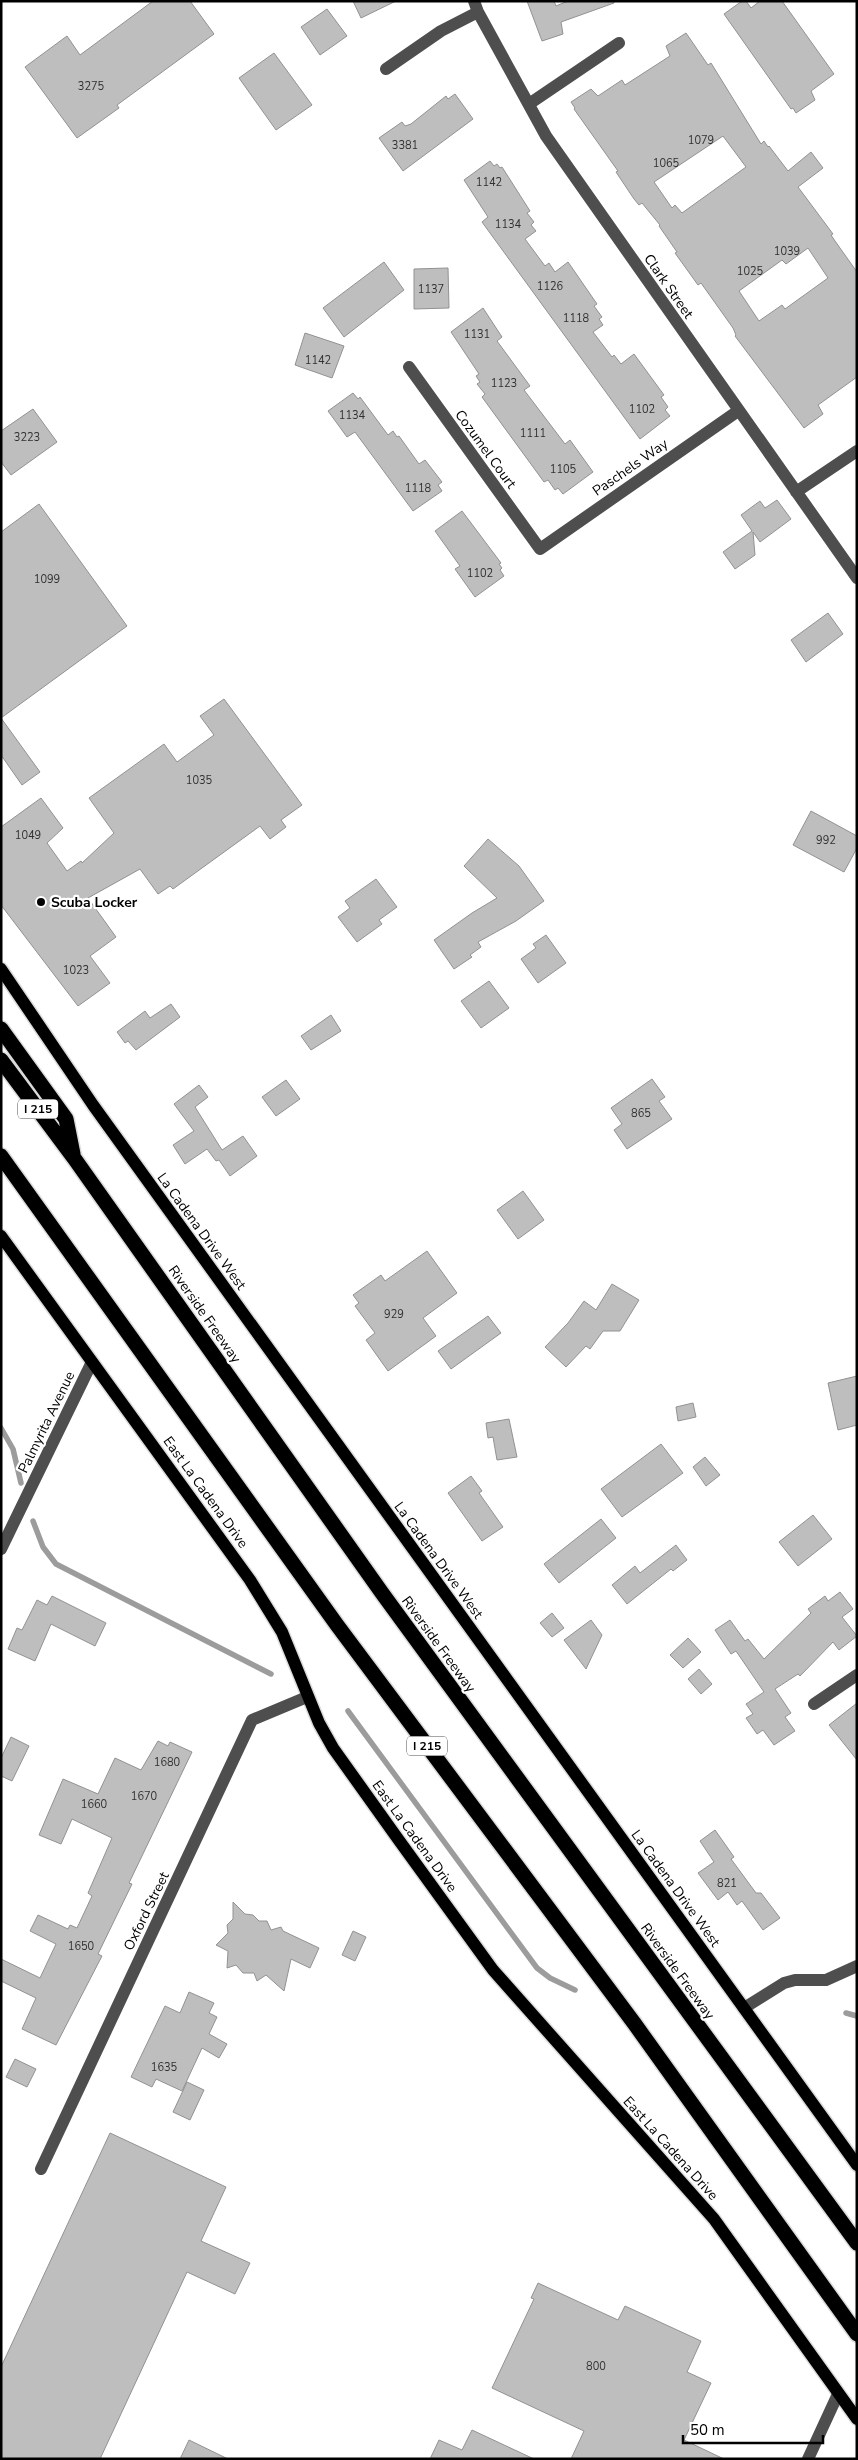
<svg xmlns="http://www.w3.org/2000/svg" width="858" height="2460" viewBox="0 0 858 2460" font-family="'Nunito Sans',sans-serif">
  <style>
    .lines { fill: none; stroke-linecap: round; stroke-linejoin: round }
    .stream { stroke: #9c9c9c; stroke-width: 5.5 }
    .building { fill: #bebebe; stroke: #929292; fill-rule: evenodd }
    .major-casing { stroke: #dbdbdb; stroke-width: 15 }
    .highway-casing { stroke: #dbdbdb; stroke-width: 18 }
    .minor { stroke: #4e4e4e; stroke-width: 12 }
    .major { stroke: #000; stroke-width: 12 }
    .highway { stroke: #000; stroke-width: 15 }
    .poi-dot { fill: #000; stroke: #fff; stroke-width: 2 }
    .labels { text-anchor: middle; stroke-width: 4.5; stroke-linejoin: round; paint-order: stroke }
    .number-label { font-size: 11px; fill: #303030 }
    .shield { fill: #fff; stroke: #4c4c4c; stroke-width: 1 }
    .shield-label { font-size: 12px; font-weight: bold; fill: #000 }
    .street-label { font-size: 14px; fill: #000; stroke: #fff }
    .poi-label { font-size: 14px; font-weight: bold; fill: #000; stroke: #fff; text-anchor: start }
  </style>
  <rect width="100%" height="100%" fill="#fff"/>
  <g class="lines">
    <!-- stream -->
    <path class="stream" d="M1,1428L13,1449L21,1483
      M33,1521L43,1547L56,1564L271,1674
      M348,1711L537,1968L550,1978L575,1990
      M846,2013L857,2016"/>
  </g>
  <!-- building -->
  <path class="building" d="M153,1H190L214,34L117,105L119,108L77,138L25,67L67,36L80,55Z
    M353,1H396L361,18Z
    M527,1H554L556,6L568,1H614V3L561,22L563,34L542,41Z
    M742,1H746L751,8L760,1H782L834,74L811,91L815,100L796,113L793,108L791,109L724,14Z
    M327,9L347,36L320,55L301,27Z
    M686,33L708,65L711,63L761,144L764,141L768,147L769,146L788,171L811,152L823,168L798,187L833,234L831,235L835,241L857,272V377L818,405L823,414L804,428L735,336L736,335L733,328L701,283L698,285L675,253L677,252L659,226L660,225L642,203L639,205L634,199L616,172L618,171L574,109L575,108L571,102L591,89L598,96L622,80L625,85L670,56L666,46ZM723,136L746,167L682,213L675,205L672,208L654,182ZM808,248L828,278L785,309L782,305L759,321L739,291L782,260L786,264Z
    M274,53L312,105L276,130L239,78Z
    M455,94L473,119L403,171L379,138L402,122L405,126L411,124L446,96L448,99Z
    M490,161L494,166L497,164L500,168L502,167L530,211L527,213L534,222L531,225L536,231L525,239L545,266L549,263L555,272L568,262L597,304L594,306L602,317L599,319L603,325L593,332L612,357L614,355L621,364L634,354L664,395L661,397L668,407L665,410L670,416L640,439L482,222L488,217L464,180Z
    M384,262L404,290L344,337L323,308Z
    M448,268L449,308L414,309V269Z
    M483,308L502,337L497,341L530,386L524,390L565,444L570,440L593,472L563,494L558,488L555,490L548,480L544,482L482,397L485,394L477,384L480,382L476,376L479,374L451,332Z
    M305,333L344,346L332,378L295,365Z
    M353,393L358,399L360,397L388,435L393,431L397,437L399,436L419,464L425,460L442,482L438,485L442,491L413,511L355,432L347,437L328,411Z
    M33,409L57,442L11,475L1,462V431Z
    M777,500L791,519L760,542L753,532L755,555L735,569L723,552L752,531L741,515L760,501L765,508Z
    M39,504L127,626L1,718V532Z
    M462,511L501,563L499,564L502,568L500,570L504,576L475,597L455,569L460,566L435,531Z
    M828,613L843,634L806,662L791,640Z
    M224,699L302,805L281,820L286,827L270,839L260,826L173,889L170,886L158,894L140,869L88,898L116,937L90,956L110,983L78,1006L1,905V827L41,798L63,828L47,843L67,871L81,861L82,863L114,833L89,798L164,744L177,762L214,735L200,716Z
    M1,718L40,772L22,785L1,755Z
    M811,811L857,836V848L844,872L793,845Z
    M488,839L519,866L544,901L516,921L478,942L481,947L470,955L472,957L454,969L434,940L472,913L497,898L464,866Z
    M376,879L397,907L379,920L382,924L357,942L338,917L350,908L345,901Z
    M546,935L566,963L538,983L521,959L536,948L533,944Z
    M489,981L509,1008L481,1028L461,1001Z
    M171,1004L180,1017L136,1050L128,1041L125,1043L117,1032L145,1011L150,1018Z
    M331,1015L341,1031L311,1050L301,1036Z
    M652,1079L665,1097L659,1101L672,1119L627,1149L614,1130L622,1124L611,1108Z
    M286,1080L300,1099L276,1116L262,1097Z
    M199,1085L208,1097L195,1107L222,1150L243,1136L257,1156L230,1176L219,1160L216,1161L207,1149L185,1164L173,1145L194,1131L174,1104Z
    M523,1191L544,1220L518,1239L497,1210Z
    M427,1251L457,1293L423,1318L436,1336L388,1371L366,1340L375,1333L355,1306L359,1303L353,1295L381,1275L385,1281Z
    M612,1284L639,1300L620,1331H603L590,1349L586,1346L566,1367L545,1347L568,1323L584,1301L596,1310Z
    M488,1316L501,1333L451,1369L438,1351Z
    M857,1376V1425L838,1430L828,1383Z
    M693,1403L696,1417L678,1421L676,1407Z
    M509,1419L517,1457L497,1460L493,1437L488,1438L486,1423Z
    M661,1444L683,1473L622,1517L601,1489Z
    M705,1457L720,1475L706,1486L693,1467Z
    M471,1476L482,1491L479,1493L503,1527L482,1541L448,1493Z
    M813,1515L832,1539L798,1566L779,1542Z
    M601,1519L616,1538L559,1583L544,1564Z
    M676,1545L687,1560L673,1571L671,1569L627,1604L612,1585L635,1566L640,1573Z
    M840,1592L853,1609L842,1617L857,1636L839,1650L833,1642L800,1676L798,1674L775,1689L791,1713L785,1717L795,1731L774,1745L763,1730L757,1734L746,1718L753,1714L746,1704L764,1692L736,1651L731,1654L715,1630L730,1620L745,1641L748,1639L764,1659L811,1613L808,1609L825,1596L828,1601Z
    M52,1596L106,1623L95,1646L51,1624L35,1661L8,1649L17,1628L22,1630L37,1600L47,1605Z
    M552,1613L564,1628L552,1637L540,1623Z
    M591,1620L602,1635L586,1669L564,1640Z
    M688,1638L701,1652L683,1668L670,1655Z
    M699,1669L712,1684L701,1694L688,1679Z
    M857,1703V1760L829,1725Z
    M11,1737L29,1746L12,1781L1,1776V1758Z
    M158,1741L168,1746L170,1742L192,1752L129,1883L132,1884L98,1954L102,1956L56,2045L22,2029L36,1998L1,1981V1959L40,1978L56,1944L30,1931L38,1915L68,1929L70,1925L77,1928L92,1896L88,1893L112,1838L72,1819L61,1844L39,1835L63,1779L98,1794L115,1758L141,1770Z
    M715,1830L734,1857L731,1859L756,1893H761L780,1918L763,1930L742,1901L737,1905L728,1892L718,1900L698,1873L714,1862L700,1841Z
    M233,1902L245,1914L253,1915L259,1921H267L271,1930L281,1927L283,1931L319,1948L310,1968L291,1959L284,1991L266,1975L257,1981L254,1973H243L236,1965L227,1968L228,1951L216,1945L228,1933L227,1925L233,1919Z
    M353,1931L366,1937L355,1961L342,1955Z
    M189,1992L214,2003L209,2013L217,2017L209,2034L227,2044L219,2058L202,2048L182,2091L156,2079L152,2087L131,2077L165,2006L180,2013Z
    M15,2059L36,2069L27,2087L6,2077Z
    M187,2082L204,2090L190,2120L173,2112Z
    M110,2133L226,2187L201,2241L250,2263L235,2294L187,2272L100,2459H1V2367Z
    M538,2283L618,2320L625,2306L701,2341L687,2372L711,2383L684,2440L724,2459H571L584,2431L492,2388L534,2299L531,2298Z
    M472,2430L534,2459H430L439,2440L462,2450Z
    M189,2440L228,2459H180Z"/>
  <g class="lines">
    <defs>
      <path id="major" d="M1,969L93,1105L857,2165
        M1,1236L250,1580L282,1632L319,1723L333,1748L398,1839L493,1970L714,2219L857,2419"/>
      <path id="highway" d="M1,1029L66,1119L73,1154
        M1,1060L74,1158L382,1593L857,2243
        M1,1156L337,1625L634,2023L857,2334"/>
    </defs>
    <!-- major casing -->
    <use href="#major" class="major-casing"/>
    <!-- highway casing -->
    <use href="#highway" class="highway-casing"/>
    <!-- minor -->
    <path class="minor" d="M474,1L478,12L546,136L857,578
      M386,69L441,31L478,12
      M529,104L619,43
      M409,367L540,549L738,411
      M796,492L857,451
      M1,1549L92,1362
      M814,1704L857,1675
      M744,2008L784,1983L795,1980H826L857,1966
      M41,2169L252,1720L307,1697
      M808,2459L838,2394"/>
    <!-- major -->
    <use href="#major" class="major"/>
    <!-- highway -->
    <use href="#highway" class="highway"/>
  </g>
  <!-- markers -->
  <circle class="poi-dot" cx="41" cy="902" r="5"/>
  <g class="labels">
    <!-- number labels -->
    <g class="number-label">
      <text x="91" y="90">3275</text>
      <text x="701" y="144">1079</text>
      <text x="405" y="149">3381</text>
      <text x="666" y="167">1065</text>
      <text x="489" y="186">1142</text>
      <text x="508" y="228">1134</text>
      <text x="787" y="255">1039</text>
      <text x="750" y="275">1025</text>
      <text x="550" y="290">1126</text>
      <text x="431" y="293">1137</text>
      <text x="576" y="322">1118</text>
      <text x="477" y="338">1131</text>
      <text x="318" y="364">1142</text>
      <text x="504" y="387">1123</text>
      <text x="642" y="413">1102</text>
      <text x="352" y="419">1134</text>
      <text x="533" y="437">1111</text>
      <text x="27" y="441">3223</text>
      <text x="563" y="473">1105</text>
      <text x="418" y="492">1118</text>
      <text x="480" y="577">1102</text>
      <text x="47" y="583">1099</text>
      <text x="199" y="784">1035</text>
      <text x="28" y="839">1049</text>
      <text x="826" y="844">992</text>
      <text x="76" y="974">1023</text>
      <text x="641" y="1117">865</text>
      <text x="394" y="1318">929</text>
      <text x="167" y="1766">1680</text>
      <text x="144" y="1800">1670</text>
      <text x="94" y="1808">1660</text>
      <text x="727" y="1887">821</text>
      <text x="81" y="1950">1650</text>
      <text x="164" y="2071">1635</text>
      <text x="596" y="2370">800</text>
    </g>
    <!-- shield labels -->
    <g class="shield">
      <rect x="18" y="1099.5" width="40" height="19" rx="4"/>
      <rect x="407" y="1736.5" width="40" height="19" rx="4"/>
    </g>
    <g class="shield-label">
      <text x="38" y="1113">I 215</text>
      <text x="427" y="1750">I 215</text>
    </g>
    <!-- street labels -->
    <g class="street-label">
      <text transform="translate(669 286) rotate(55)" y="5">Clark Street</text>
      <text transform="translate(486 449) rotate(54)" y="5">Cozumel Court</text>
      <text transform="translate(630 467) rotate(-35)" y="5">Paschels Way</text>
      <text transform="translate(202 1231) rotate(54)" y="5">La Cadena Drive West</text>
      <text transform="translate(205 1314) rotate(55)" y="5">Riverside Freeway</text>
      <text transform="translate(46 1422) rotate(-64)" y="5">Palmyrita Avenue</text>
      <text transform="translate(206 1492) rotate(54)" y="5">East La Cadena Drive</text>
      <text transform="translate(439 1560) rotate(54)" y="5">La Cadena Drive West</text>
      <text transform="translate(439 1644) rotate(54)" y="5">Riverside Freeway</text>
      <text transform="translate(415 1836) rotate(54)" y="5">East La Cadena Drive</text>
      <text transform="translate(676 1888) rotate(54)" y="5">La Cadena Drive West</text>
      <text transform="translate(146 1911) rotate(-64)" y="5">Oxford Street</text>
      <text transform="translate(678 1971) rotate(54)" y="5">Riverside Freeway</text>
      <text transform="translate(671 2148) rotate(48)" y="5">East La Cadena Drive</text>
    </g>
    <!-- poi labels -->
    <g class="poi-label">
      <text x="51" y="907">Scuba Locker</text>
    </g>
  </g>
  <!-- border -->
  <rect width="858" height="2460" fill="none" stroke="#000000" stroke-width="5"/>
  <!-- scale -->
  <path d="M683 2435v8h140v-8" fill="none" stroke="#000000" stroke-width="2.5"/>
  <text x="690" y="2435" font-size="15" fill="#000000" stroke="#ffffff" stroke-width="4" paint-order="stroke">50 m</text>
</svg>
